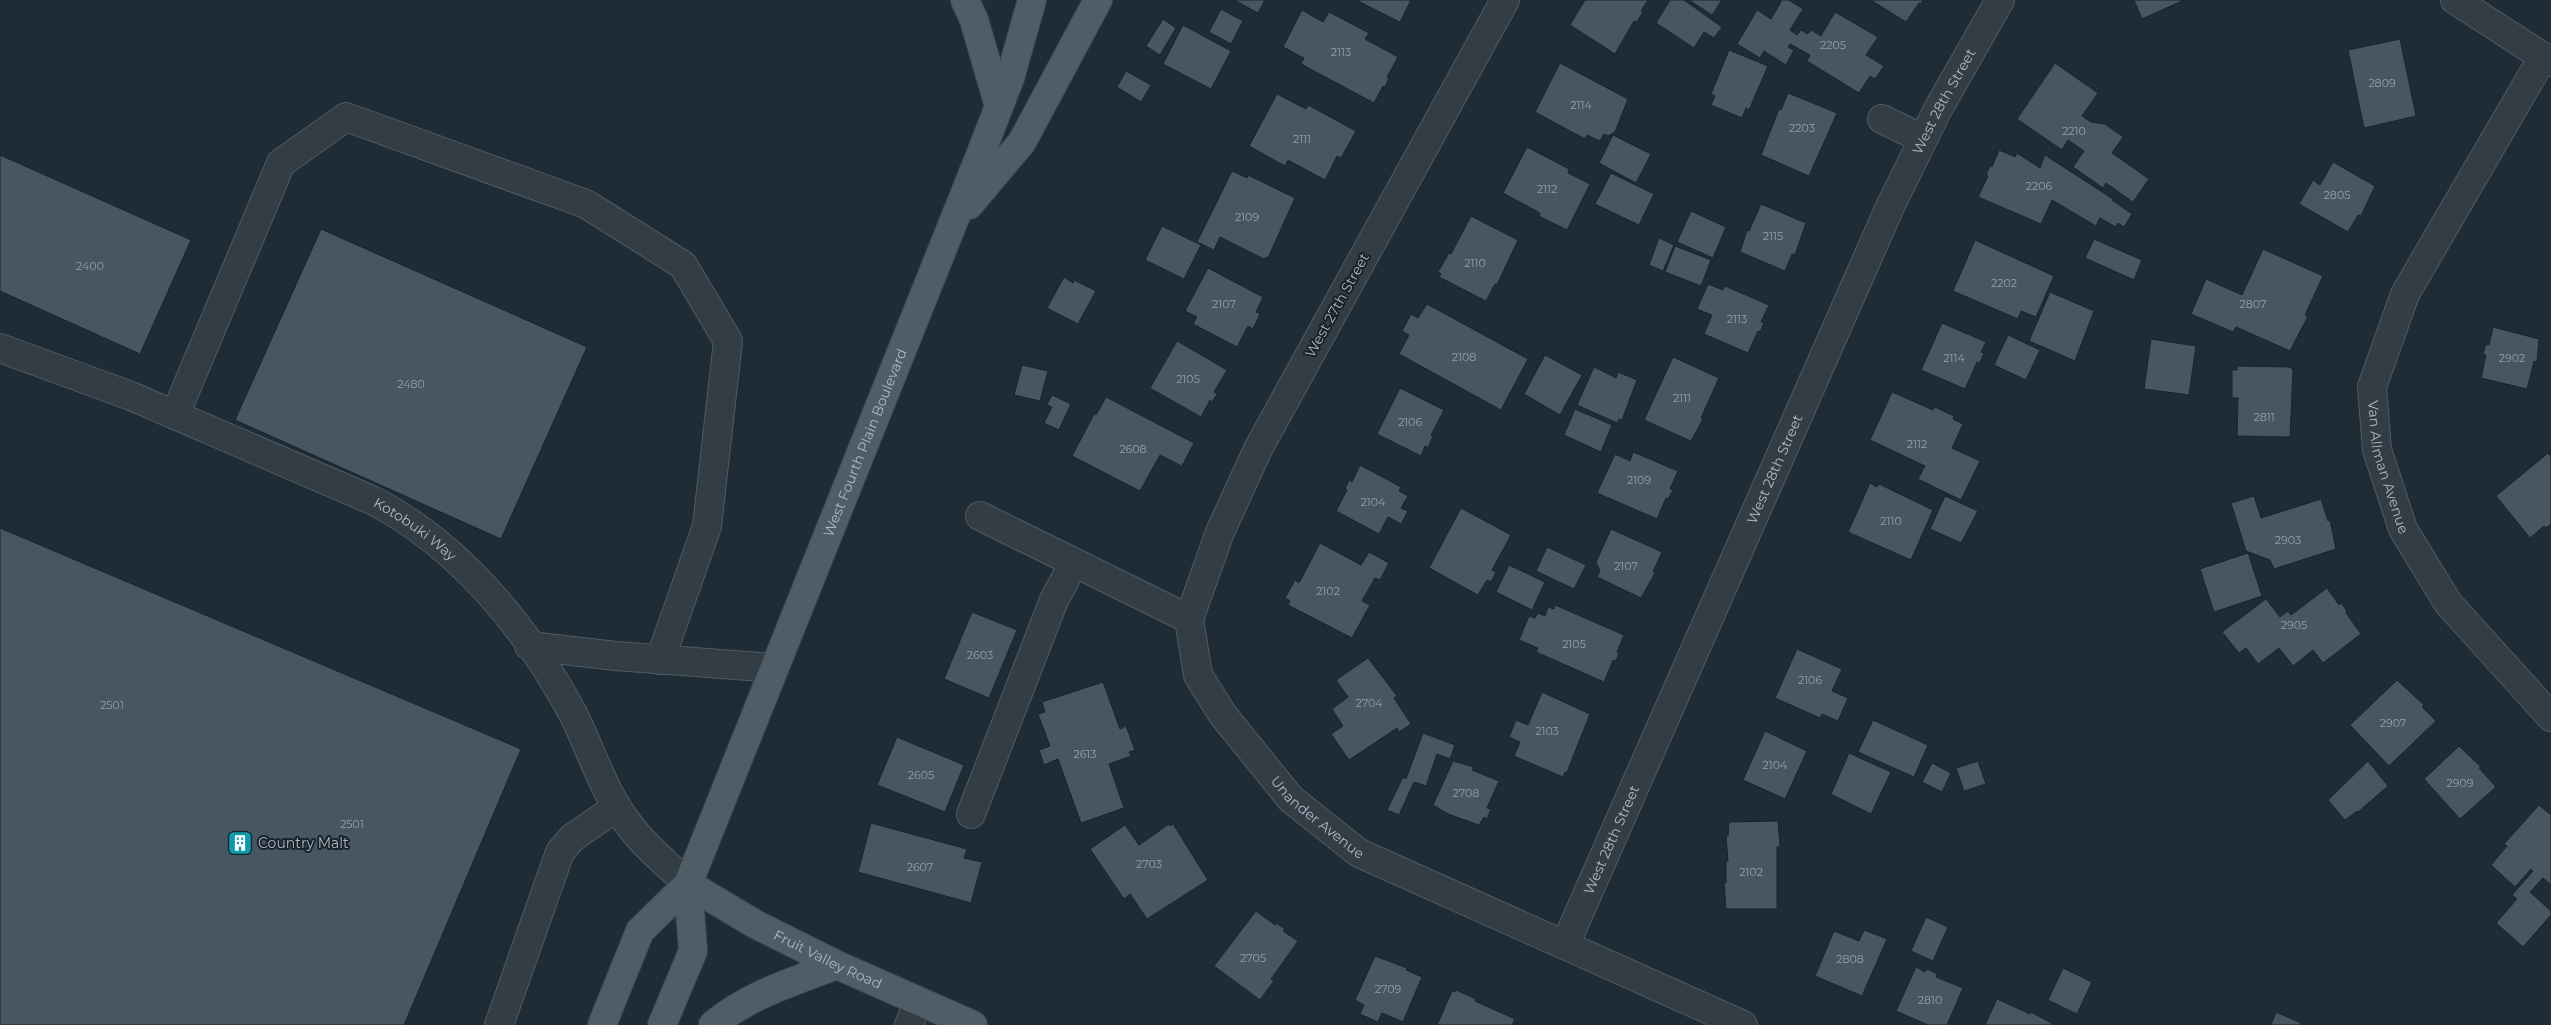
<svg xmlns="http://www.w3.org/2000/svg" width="2551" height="1025" viewBox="0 0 2551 1025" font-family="Montserrat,sans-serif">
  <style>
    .building { fill: #475662; stroke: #1a242c }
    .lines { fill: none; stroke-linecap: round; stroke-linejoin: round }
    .minor-casing { stroke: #505b64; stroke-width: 30 }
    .major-casing { stroke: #3c4650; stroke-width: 30 }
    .minor { stroke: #323d46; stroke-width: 28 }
    .major { stroke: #505d66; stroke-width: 28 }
    .labels { text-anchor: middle; stroke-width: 4; stroke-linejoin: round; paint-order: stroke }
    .number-label { font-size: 11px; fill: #93a0ab }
    .street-label { font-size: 14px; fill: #acb8c3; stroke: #18222a }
    .poi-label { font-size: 14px; fill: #acb8c3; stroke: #18222a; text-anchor: start }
  </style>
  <rect width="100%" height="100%" fill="#1f2c35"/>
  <!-- building -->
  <path class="building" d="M1234,0H1265L1258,13Z
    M1356,0H1411L1400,22Z
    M1585,0H1648L1641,11L1643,12L1637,22L1634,21L1615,54L1570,25Z
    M1670,0H1684L1722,27L1714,38L1704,32L1694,48L1656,23Z
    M1689,0H1722L1712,15Z
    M1782,0H1789L1803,9L1790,30L1797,35L1801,30L1808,34L1811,30L1821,36L1835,12L1878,37L1866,55L1884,66L1875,79L1870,76L1859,93L1807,61L1810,55L1790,44L1788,47L1794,50L1786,65L1764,51L1760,58L1737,44L1757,10L1771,19Z
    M1871,0H1923L1921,4L1919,3L1906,22Z
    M2134,0H2184L2142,19Z
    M1221,9L1243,21L1231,44L1209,32Z
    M1302,10L1323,22L1329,12L1369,33L1365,39L1398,57L1387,77L1389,78L1385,87L1383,86L1374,103L1301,64L1304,58L1283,47Z
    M1163,19L1176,28L1160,55L1146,46Z
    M1183,25L1231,51L1211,89L1163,64Z
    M2400,39L2416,116L2364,128L2348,50Z
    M1729,50L1768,66L1749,110L1746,108L1742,118L1711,105L1715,96L1711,94Z
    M1560,63L1628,99L1615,132L1608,136L1604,134L1600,141L1587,135L1585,139L1535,112Z
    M2055,63L2098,93L2082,116L2091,122L2105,124L2123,137L2112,153L2149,179L2133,202L2106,183L2103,188L2073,167L2084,151L2068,140L2062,150L2017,119Z
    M1126,71L1151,85L1141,102L1117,87Z
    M1788,93L1837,113L1809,176L1761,155L1779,109L1781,110Z
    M1277,94L1306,109L1308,105L1356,131L1341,158L1337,156L1325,180L1288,160L1285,166L1249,146Z
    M1613,135L1651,154L1636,183L1599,163Z
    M1527,147L1569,169L1568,173L1590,184L1567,230L1539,216L1540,213L1503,193Z
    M1999,150L2015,157L2017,153L2040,168L2045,155L2113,199L2112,200L2132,214L2124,227L2118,223L2116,227L2100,218L2096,226L2052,200L2041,224L1978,197L1988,176L1986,175L1990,166L1992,167Z
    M0,155L191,240L140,354L0,291Z
    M2333,162L2375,186L2361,216L2358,215L2348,232L2299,204L2313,180L2320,185Z
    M1232,171L1247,178L1248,175L1295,198L1268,258L1266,257L1264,259L1220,237L1214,250L1197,242Z
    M1611,173L1654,194L1639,225L1595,204Z
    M1761,204L1806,223L1795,255L1792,254L1785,271L1740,252L1747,230L1749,231Z
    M1691,211L1726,227L1713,258L1677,242Z
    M1471,216L1518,240L1497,285L1495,284L1486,301L1439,277L1441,274L1438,272L1449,253L1451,254Z
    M1162,226L1201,245L1184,279L1145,260Z
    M321,229L587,347L501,539L235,420Z
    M1659,238L1674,245L1663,271L1649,265Z
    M2094,239L2142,260L2134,280L2085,258Z
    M1975,240L2054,276L2036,317L2021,311L2018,319L1953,291Z
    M1675,246L1711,260L1701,286L1665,272Z
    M2263,249L2323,276L2305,315L2308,316L2290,351L2236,327L2233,332L2191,314L2206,279L2242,295Z
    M1208,268L1263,297L1256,312L1260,314L1253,329L1248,326L1237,347L1193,324L1197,317L1185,311Z
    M1064,277L1073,283L1074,280L1096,291L1078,324L1047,308Z
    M1708,284L1723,290L1725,286L1769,305L1761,322L1764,323L1760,332L1758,331L1748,353L1704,334L1712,315L1697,309Z
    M2050,292L2094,311L2075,361L2029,341Z
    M1427,304L1528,359L1501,410L1399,354L1409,335L1402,331L1411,314L1418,318Z
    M1942,323L1986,342L1981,352L1984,353L1980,363L1977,362L1965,389L1921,370Z
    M2493,327L2539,339L2537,362L2534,361L2527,389L2481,378L2486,355L2483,354L2486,344L2489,345Z
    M2008,335L2040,350L2026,380L1994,365Z
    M2151,339L2196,346L2189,395L2144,389Z
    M1177,341L1227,370L1214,392L1217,394L1212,402L1210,400L1201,417L1150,388Z
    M1545,355L1582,375L1560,415L1524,394Z
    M1673,357L1719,378L1701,418L1703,419L1691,441L1644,420Z
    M1022,365L1048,371L1040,401L1014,395Z
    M2237,366L2290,367L2293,370L2290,437L2237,436L2238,398H2232V370H2237Z
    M1594,367L1616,378L1618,372L1637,380L1622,420L1619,419L1617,423L1577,405Z
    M1400,388L1444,410L1431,435L1433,436L1428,448L1425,446L1421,456L1377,434Z
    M1892,392L1933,410L1935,407L1954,416L1953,419L1963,424L1952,448L1980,461L1961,500L1918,479L1925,466L1870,440Z
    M1052,395L1071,404L1059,430L1044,423L1052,407L1047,405Z
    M1106,397L1194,443L1182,466L1160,455L1140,491L1072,456L1094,414L1096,415Z
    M1575,409L1612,425L1601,452L1564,435Z
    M1633,452L1678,471L1670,489L1673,490L1668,499L1666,498L1657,519L1597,493L1615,454L1630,461Z
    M2548,453L2551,457V524L2546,528L2544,526L2530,538L2496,496Z
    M1360,465L1401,487L1399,491L1408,496L1401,508L1408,511L1401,524L1388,517L1379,534L1336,511L1347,490L1345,489L1349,480L1352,482Z
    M1870,483L1877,487L1879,484L1933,510L1911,560L1848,532Z
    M1945,496L1978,511L1961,543L1930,529Z
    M2254,496L2261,518L2321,499L2328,521L2330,520L2336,549L2274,569L2270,560L2246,551L2231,503Z
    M1461,508L1511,535L1492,570L1496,572L1491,582L1487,580L1478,595L1429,568Z
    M0,528L521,749L404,1025H0Z
    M1611,529L1662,552L1653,572L1655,573L1641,598L1597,577L1600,571L1596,562Z
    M1320,543L1361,565L1369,552L1389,563L1380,580L1375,578L1362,601L1370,605L1352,638L1288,605L1290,601L1285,598L1295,580L1299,583Z
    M1547,547L1586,565L1574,589L1536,571Z
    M2248,553L2262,596L2214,612L2200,569Z
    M1509,565L1545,582L1532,610L1496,592Z
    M2327,588L2339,605L2341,603L2347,611L2346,613L2361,634L2323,663L2313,650L2293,666L2279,648L2258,664L2246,648L2239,653L2222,632L2266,599L2280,617L2288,611L2291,615Z
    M1555,605L1624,635L1617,652L1619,653L1616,661L1613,660L1604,682L1536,652L1538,648L1519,640L1529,616L1535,618L1538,613L1545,616L1548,607L1554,609Z
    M972,612L1017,630L989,698L944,679Z
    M1797,649L1842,669L1832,691L1848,698L1838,721L1822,714L1820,718L1775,698Z
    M1368,658L1397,696L1394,698L1411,724L1399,732L1397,728L1349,760L1331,734L1343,726L1332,709L1348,697L1336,680Z
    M2397,680L2424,705L2422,707L2436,721L2389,766L2350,725Z
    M1103,682L1120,729L1126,726L1135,750L1129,752L1131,756L1109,764L1124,808L1081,823L1058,759L1044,765L1039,750L1050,746L1038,714L1045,712L1042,702Z
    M1542,692L1590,714L1567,772H1565L1563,777L1514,756L1520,742L1509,737L1516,720L1528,725Z
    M1873,720L1928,745L1914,777L1858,752Z
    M1765,731L1807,751L1785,799L1743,780Z
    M1423,733L1455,745L1450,759L1437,754L1426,786L1414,782L1399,815L1387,810L1403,777L1406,779Z
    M897,737L964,765L945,812L877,785Z
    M2459,746L2481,767L2479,768L2496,787L2460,819L2424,779Z
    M1849,753L1891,772L1871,814L1831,794Z
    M1453,761L1474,767L1472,770L1499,781L1487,808L1491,809L1487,819L1484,817L1479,825L1448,814L1433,805Z
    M1978,761L1986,784L1964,791L1956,768Z
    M2368,761L2388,786L2358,812L2357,811L2345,820L2328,800Z
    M1932,763L1951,773L1942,792L1922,782Z
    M2539,805L2551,815V885L2543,878L2530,892L2551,911V915L2523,947L2496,923L2517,899L2512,895L2533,871L2531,869L2515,887L2491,865L2507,846L2504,844Z
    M1778,821L1780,847H1777V909H1726L1724,883H1726V861H1728L1726,836H1728L1729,822Z
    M871,823L967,849L964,858L982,862L971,903L858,872Z
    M1169,824L1170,826L1173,824L1208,880L1147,919L1130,894L1124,899L1090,849L1125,825L1139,845Z
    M1256,911L1275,925L1276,923L1285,929L1283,931L1298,941L1271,979L1274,981L1260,1000L1214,966Z
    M1926,917L1948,927L1933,961L1911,951Z
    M1864,930L1887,939L1862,996L1815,976L1834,931L1859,941Z
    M1375,956L1407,968L1406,970L1422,977L1403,1022L1382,1013L1378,1022L1360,1014L1364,1005L1355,1000Z
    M1916,967L1925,972L1927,969L1937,974L1936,977L1963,988L1947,1025H1928L1896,1011Z
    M2063,968L2092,982L2077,1014L2048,1000Z
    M1456,990L1476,999L1475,1001L1515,1019L1512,1025H1437L1452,991L1455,992Z
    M1997,999L2030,1014L2031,1012L2055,1025H1985Z
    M2276,1012L2301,1023L2300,1025H2271Z"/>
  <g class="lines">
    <defs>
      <g id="minor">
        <path id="s1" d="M1505,0L1258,449L1220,532L1189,619L1198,675L1223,715L1291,799L1359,853L1743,1025"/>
        <path d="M2455,0L2551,62"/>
        <path id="s2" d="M2543,57L2405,294L2372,387L2377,450L2403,529L2448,603L2551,717"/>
        <path d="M1882,119L1923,139"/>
        <path id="s3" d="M0,348L131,396L374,501C460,546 528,629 573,714C591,749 603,791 627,822C644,846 667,864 688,884"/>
        <path d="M175,415L281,163L346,117L586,204L683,265L728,341L707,526L660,660"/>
        <path d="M980,516L1189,619"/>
        <path d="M529,646L616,656L774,668"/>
        <path d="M971,814L1054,600L1074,563"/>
        <path id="s4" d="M1565,945L1889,209L1938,109L2000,0"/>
        <path d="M499,1025L560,852L572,838L617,807"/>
        <path d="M909,1025L919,1001"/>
      </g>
      <g id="major">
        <path d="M965,0L974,20L999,106"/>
        <path d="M969,205L1022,142L1098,0"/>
        <path id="s5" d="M688,884L755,924L837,965L973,1025"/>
        <path id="s6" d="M602,1025L640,931L688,884L981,153L1010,78L1032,0"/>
        <path d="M662,1025L693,951L688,884"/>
        <path d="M713,1025C748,995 795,981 837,965"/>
      </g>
    </defs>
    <!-- minor casing -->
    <use href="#minor" class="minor-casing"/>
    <!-- major casing -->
    <use href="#major" class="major-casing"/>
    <!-- minor -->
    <use href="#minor" class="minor"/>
    <!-- major -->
    <use href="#major" class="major"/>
  </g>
  <!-- icons -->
  <defs>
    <symbol id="building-square" viewBox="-11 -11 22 22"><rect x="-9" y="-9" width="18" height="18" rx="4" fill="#0f9aa8" stroke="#18222a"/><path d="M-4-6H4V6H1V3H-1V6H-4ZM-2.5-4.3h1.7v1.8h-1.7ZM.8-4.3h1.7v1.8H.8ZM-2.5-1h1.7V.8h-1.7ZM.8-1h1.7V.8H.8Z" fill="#fff"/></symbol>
  </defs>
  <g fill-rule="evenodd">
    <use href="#building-square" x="226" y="829" width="28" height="28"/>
  </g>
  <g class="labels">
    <!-- number labels -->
    <g class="number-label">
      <text x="1833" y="49">2205</text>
      <text x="1341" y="56">2113</text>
      <text x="2382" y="87">2809</text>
      <text x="1581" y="109">2114</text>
      <text x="1802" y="132">2203</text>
      <text x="2074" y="135">2210</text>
      <text x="1302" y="143">2111</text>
      <text x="2039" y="190">2206</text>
      <text x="1547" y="193">2112</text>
      <text x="2337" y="199">2805</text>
      <text x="1247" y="221">2109</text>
      <text x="1773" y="240">2115</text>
      <text x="1475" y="267">2110</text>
      <text x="90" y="270">2400</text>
      <text x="2004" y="287">2202</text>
      <text x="1224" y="308">2107</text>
      <text x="2253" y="308">2807</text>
      <text x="1737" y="323">2113</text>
      <text x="1464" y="361">2108</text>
      <text x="1954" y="362">2114</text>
      <text x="2512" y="362">2902</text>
      <text x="1188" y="383">2105</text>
      <text x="411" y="388">2480</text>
      <text x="1682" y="402">2111</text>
      <text x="2264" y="421">2811</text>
      <text x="1410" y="426">2106</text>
      <text x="1917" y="448">2112</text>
      <text x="1133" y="453">2608</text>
      <text x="1639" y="484">2109</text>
      <text x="1373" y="506">2104</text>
      <text x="1891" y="525">2110</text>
      <text x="2288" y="544">2903</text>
      <text x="1626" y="570">2107</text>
      <text x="1328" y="595">2102</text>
      <text x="2294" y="629">2905</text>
      <text x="1574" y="648">2105</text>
      <text x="980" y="659">2603</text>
      <text x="1810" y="684">2106</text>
      <text x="1369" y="707">2704</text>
      <text x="112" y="709">2501</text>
      <text x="2393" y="727">2907</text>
      <text x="1547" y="735">2103</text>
      <text x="1085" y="758">2613</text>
      <text x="1775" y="769">2104</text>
      <text x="921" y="779">2605</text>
      <text x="2460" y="787">2909</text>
      <text x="1466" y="797">2708</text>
      <text x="352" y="828">2501</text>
      <text x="1149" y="868">2703</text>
      <text x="920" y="871">2607</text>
      <text x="1751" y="876">2102</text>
      <text x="1253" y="962">2705</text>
      <text x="1850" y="963">2808</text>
      <text x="1388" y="993">2709</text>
      <text x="1930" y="1004">2810</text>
    </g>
    <!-- street labels -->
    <g class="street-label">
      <text dy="5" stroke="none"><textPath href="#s4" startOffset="925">West 28th Street</textPath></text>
      <text transform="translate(1337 305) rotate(-61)" y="5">West 27th Street</text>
      <text dy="5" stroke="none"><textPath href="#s6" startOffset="644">West Fourth Plain Boulevard</textPath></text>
      <text dy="5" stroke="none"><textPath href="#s2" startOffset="455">Van Allman Avenue</textPath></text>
      <text dy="5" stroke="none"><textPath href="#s4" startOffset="520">West 28th Street</textPath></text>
      <text dy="5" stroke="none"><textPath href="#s3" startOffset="454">Kotobuki Way</textPath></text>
      <text dy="5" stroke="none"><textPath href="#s1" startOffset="940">Unander Avenue</textPath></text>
      <text dy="5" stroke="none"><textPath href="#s4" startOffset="115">West 28th Street</textPath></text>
      <text dy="5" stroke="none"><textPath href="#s5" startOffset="159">Fruit Valley Road</textPath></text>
    </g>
    <!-- poi labels -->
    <g class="poi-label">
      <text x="258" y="848">Country Malt</text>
    </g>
  </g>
</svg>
